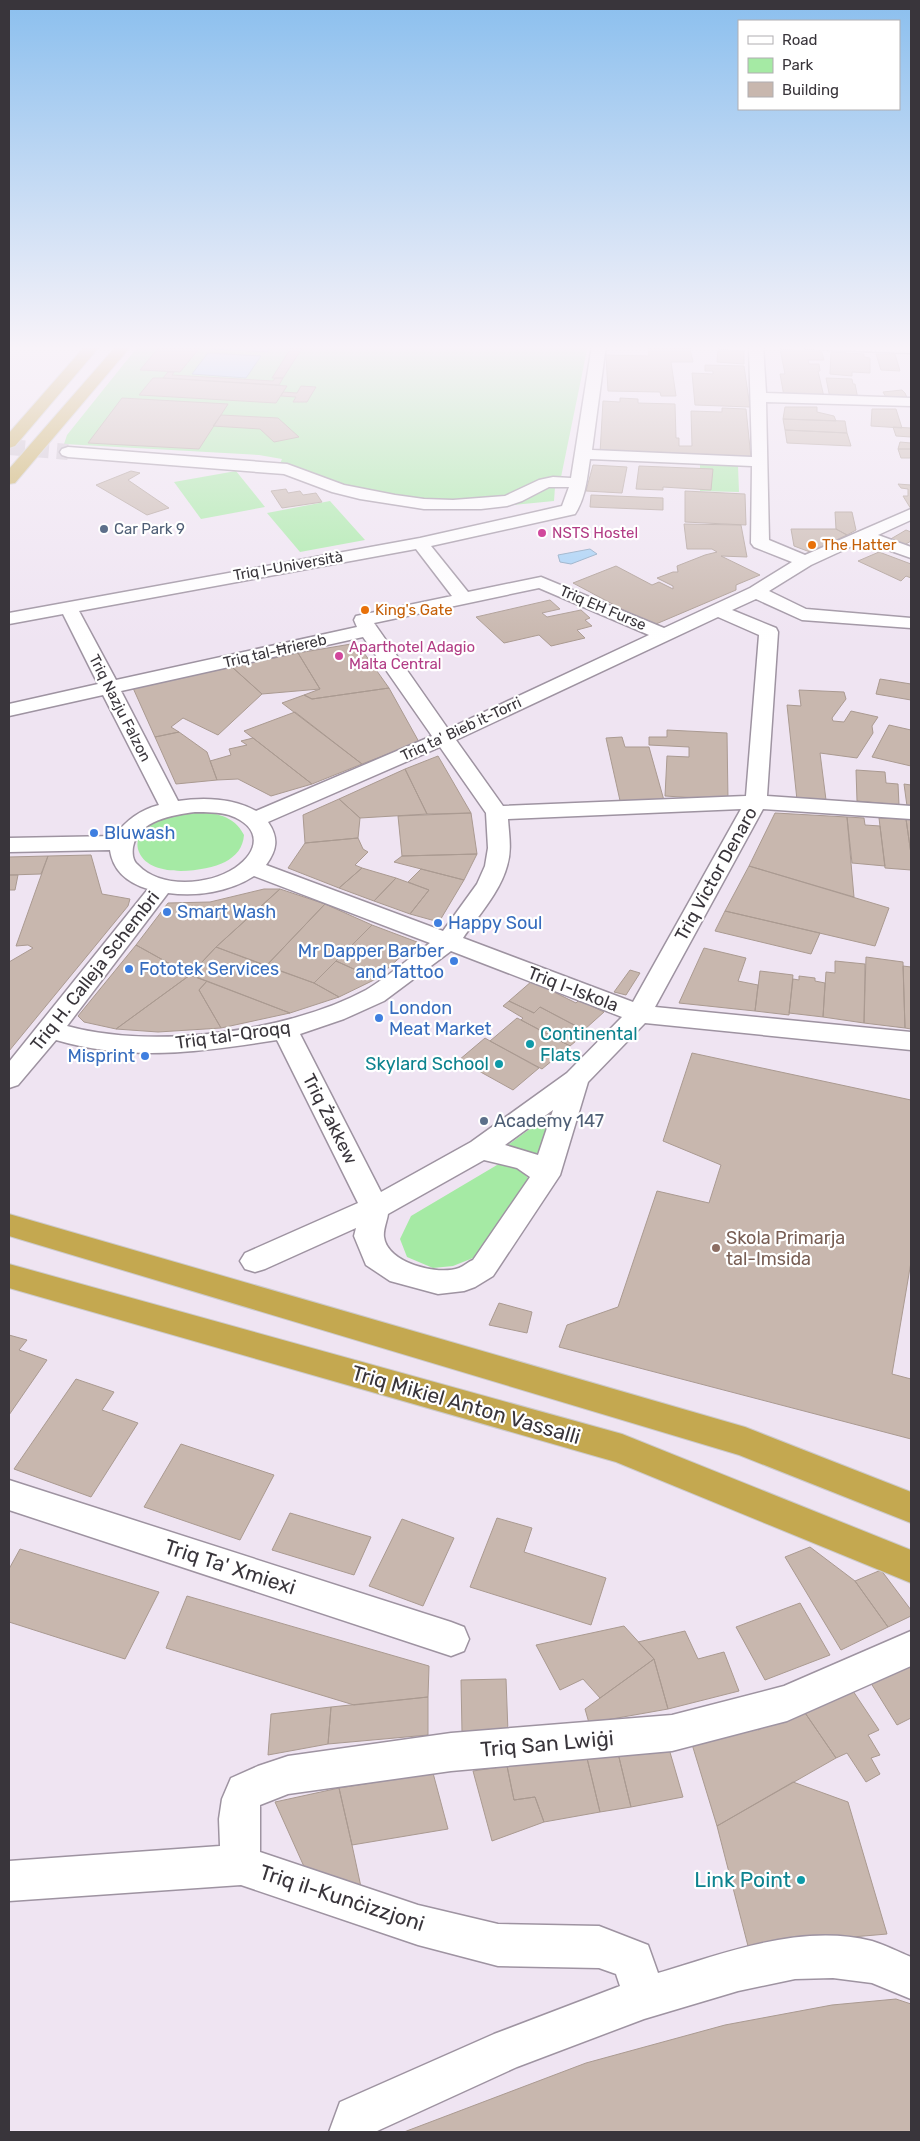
<svg xmlns="http://www.w3.org/2000/svg" width="920" height="2141" viewBox="0 0 920 2141" font-family="Rubik,sans-serif">
  <style>
    .green { fill: #a5eaa4 }
    .water { fill: #a1cff6; stroke: #82a1be }
    .building { fill: #c8b7ae; stroke: #aa9a91 }
    .lines { fill: none; stroke-linecap: round; stroke-linejoin: round }
    .minor-tunnel { stroke: #cbc1cd; stroke-width: 16; stroke-dasharray: 16 8; stroke-linecap: butt }
    .minor-casing { stroke: #9e93a1; stroke-width: 3 }
    .trunk-casing { stroke: #cccacc; stroke-width: 2 }
    .minor { fill: #fff; fill-rule: evenodd }
    .trunk { fill: #c4a850; fill-rule: evenodd }
    .service-dot { fill: #5c6f8a; stroke: #fff; stroke-width: 2 }
    .hotel-dot { fill: #d1479c; stroke: #fff; stroke-width: 2 }
    .food-dot { fill: #e8710a; stroke: #fff; stroke-width: 2 }
    .shop-dot { fill: #3f7fe0; stroke: #fff; stroke-width: 2 }
    .culture-dot { fill: #0f9aa8; stroke: #fff; stroke-width: 2 }
    .education-dot { fill: #8d6e63; stroke: #fff; stroke-width: 2 }
    .labels { text-anchor: middle; stroke-width: 4.5; stroke-linejoin: round; paint-order: stroke }
    .far-service-label { font-size: 15px; fill: #4e5e75; stroke: #fff; text-anchor: start }
    .far-hotel-label { font-size: 15px; fill: #b23c85; stroke: #fff; text-anchor: start }
    .far-food-label { font-size: 15px; fill: #c56008; stroke: #fff; text-anchor: start }
    .far-street-label { font-size: 15px; fill: #39353b; stroke: #fff }
    .shop-label { font-size: 18px; fill: #366cbe; stroke: #fff; text-anchor: start }
    .street-label { font-size: 18px; fill: #39353b; stroke: #fff }
    .culture-label { font-size: 18px; fill: #0d838f; stroke: #fff; text-anchor: start }
    .service-label { font-size: 18px; fill: #4e5e75; stroke: #fff; text-anchor: start }
    .education-label { font-size: 18px; fill: #785e54; stroke: #fff; text-anchor: start }
    .near-street-label { font-size: 21px; fill: #39353b; stroke: #fff }
    .near-culture-label { font-size: 21px; fill: #0d838f; stroke: #fff; text-anchor: end }
  </style>
  <rect width="100%" height="100%" fill="#efe4f2"/>
  <!-- green -->
  <path class="green" d="M139,345H588L560,482L555,487L554,501L483,508L376,501L276,473L282,459L259,455L64,444L67,435Z
    M700,465L738,466L739,492L700,491Z
    M236,471L265,507L201,519L174,482Z
    M330,501L365,540L300,552L267,513Z
    M194,811C215,813 234,815 244,835C243,848 236,856 225,862C205,872 150,879 139,852C128,825 177,813 194,811Z
    M557,1109L536,1158L508,1145Z
    M497,1165C512,1165 523,1170 531,1182L529,1189L473,1258L453,1266L433,1268L407,1257L400,1239L411,1216Z"/>
  <!-- water -->
  <path class="water" d="M215,345H271L267,352L212,349Z
    M208,353L261,356L246,378L192,374Z
    M590,549L597,554L571,564L560,562L558,555Z"/>
  <!-- building -->
  <path class="building" d="M161,345H202L180,372L140,370Z
    M293,345H304L283,378H272Z
    M648,347L690,348L693,362H671L676,396H661L660,392L608,391L606,355L649,356Z
    M718,349L744,351V364L717,362Z
    M780,349L822,352L824,360H808L809,364H819L820,371H818L824,397L784,396L780,374H785Z
    M831,352L864,354V357L870,358V373L852,372V376L830,374Z
    M876,354H895L900,371L881,370Z
    M705,365L744,366L750,407L695,405L692,373L713,374V371H705Z
    M168,372H174L172,375L273,381L275,378H283L279,385L163,378Z
    M153,378H163L287,386L276,403L139,395Z
    M826,378L852,379L853,384H855L858,399L830,398Z
    M301,386L316,387L307,402H293L296,397L281,396L283,392L297,393Z
    M902,390L905,393L908,400L887,399L883,392Z
    M122,398L228,404L199,449L88,443Z
    M620,398L638,399V403L675,404L676,438H679V446H692L691,411L722,412V408L746,409L751,458L600,453L603,401L620,402Z
    M785,407H817V412L834,416L836,421L783,419Z
    M872,409H896L902,428L871,426Z
    M221,415L278,418L299,437L274,442L260,429L213,426Z
    M783,419L845,421L847,433L785,430Z
    M893,427L911,428V437L896,436Z
    M785,430L847,433L851,446L787,443Z
    M900,442L911,443V449H898Z
    M898,449H911V458H901Z
    M593,465L627,467L622,493L586,491Z
    M639,466L713,469L711,490L663,487V490L636,489Z
    M131,471L140,473L128,480L169,508L147,515L96,485Z
    M898,484L911,485V509L903,496H908V489L901,488Z
    M286,489L288,493L300,491L303,495L316,493L322,502L282,508L271,491Z
    M685,491L745,494L746,525L685,522Z
    M591,495L663,498V510L590,507Z
    M835,512H852L856,530L847,535L836,529Z
    M684,524L741,525L747,557L721,556L760,575L736,585V590L656,624L648,623L573,583L616,566L652,585L659,582L673,589V586L657,578L673,572H678L677,566L705,555L717,552L712,549H687Z
    M791,529H836L847,535L810,552L794,546Z
    M906,530L911,532V541L906,544L911,546V549L889,540Z
    M879,552L911,564V578L906,576L901,581L858,561Z
    M550,600L560,609L542,613L547,617L581,610L590,618L585,620L592,626L577,630L585,638L551,646L539,635L504,643L476,617Z
    M357,643L389,688L312,699L304,695L320,689L298,653Z
    M298,653L320,689L262,694L232,667Z
    M232,667L262,694L218,735L183,718L171,727L179,732L155,737L133,688Z
    M880,679L911,684V700L876,694Z
    M389,688L419,742L362,764L282,703L304,695L312,699Z
    M799,690L844,692L846,699L832,718L833,721L844,722L851,711L878,717L872,726L873,733L857,758L820,753L826,800L824,804L797,800L787,705L801,706Z
    M295,712L362,764L312,784L244,731Z
    M889,725L911,730V766L872,757Z
    M667,730L727,733L728,800L665,796L667,756L689,757V747L649,745V737H667Z
    M179,732L207,752L217,780L176,784L155,737Z
    M622,737L625,747H649L665,804L621,805L606,738Z
    M253,738L312,784L271,796L238,779L217,780L210,761L231,755L229,749L247,745L241,741Z
    M438,756L471,813L427,814L405,769Z
    M405,769L427,814L360,818L339,799Z
    M856,770L885,772L886,783L898,784L899,805L857,801Z
    M904,784L911,785V807L907,806Z
    M339,799L360,818L358,838L305,843L303,815Z
    M471,813L477,854L402,856L398,816Z
    M775,813L847,817L854,897L749,866Z
    M847,817L864,818L865,825L880,826L885,866L852,863Z
    M879,818L906,819L911,854V870L885,868Z
    M906,819H911V854Z
    M358,838L363,849L368,852L355,865L362,868L339,888L288,868L305,843Z
    M477,854L464,880L394,862L402,856Z
    M91,855L102,894L130,899L128,906L9,1051V962L33,948L28,945L16,946L48,856Z
    M48,856L41,874L9,875V857Z
    M749,866L889,908L875,946L725,911Z
    M362,868L396,878L374,901L339,888Z
    M421,869L464,880L439,922L410,914L429,890L408,882Z
    M9,875H18L15,890H9Z
    M396,878L429,890L410,914L374,901Z
    M264,889H280L216,947L190,975L136,945L168,903L210,902Z
    M280,889L325,904L266,966L216,947Z
    M325,904L372,925L314,983L266,966Z
    M725,911L820,933L811,954L715,931Z
    M372,925L417,942L376,979L336,961Z
    M136,945L190,975L116,1029L84,1022L78,1016Z
    M216,947L314,983L339,997L290,1013L190,975Z
    M704,948L746,958L738,981L758,985L755,1011L679,1003Z
    M866,957L903,962L905,1028L864,1023Z
    M336,961L376,979L339,997L314,983Z
    M835,961L865,964L864,1023L823,1017L826,972L835,973Z
    M903,966L911,967V1029L905,1028Z
    M630,970L640,973L626,995L614,992Z
    M760,971L793,975L789,1015L755,1011Z
    M190,975L207,981L199,990L221,1028L158,1032L116,1029Z
    M799,976L815,978V981L825,983L823,1017L789,1013L793,979L799,980Z
    M207,981L290,1013L221,1028L199,990Z
    M532,981L576,1003L579,1000L604,1012L584,1030L540,1007L534,1013L509,1001Z
    M509,1001L534,1013L540,1007L587,1032L570,1046L521,1020L523,1018L503,1006Z
    M517,1018L521,1020L570,1046L542,1069L490,1041Z
    M485,1038L490,1041L539,1068L513,1090L459,1060Z
    M692,1053L911,1100V1262L892,1374L911,1379V1439L559,1347L567,1325L618,1307L657,1191L709,1203L721,1165L663,1141Z
    M499,1303L532,1312L527,1333L489,1325Z
    M9,1335L27,1340L19,1350L47,1360L9,1415Z
    M76,1379L114,1392L102,1410L138,1423L91,1497L14,1469Z
    M181,1444L274,1475L240,1540L144,1507Z
    M290,1513L371,1537L354,1575L272,1550Z
    M497,1518L532,1528L524,1552L606,1578L591,1625L470,1587Z
    M402,1519L454,1538L423,1606L369,1586Z
    M810,1547L855,1581L888,1627L841,1650L785,1557Z
    M20,1549L159,1592L125,1659L9,1622V1569Z
    M881,1570L911,1610V1616L888,1627L855,1581Z
    M187,1596L429,1666L428,1697L354,1705L166,1648Z
    M800,1603L830,1655L765,1680L736,1627Z
    M624,1626L654,1659L600,1698L583,1679L560,1690L536,1645Z
    M685,1631L698,1659L724,1652L739,1691L668,1709L654,1659L638,1642Z
    M654,1659L668,1709L589,1723L585,1709Z
    M911,1662V1718L897,1725L869,1680Z
    M506,1679L508,1732H462L461,1680Z
    M851,1688L879,1730L868,1735L880,1755L871,1758L880,1774L866,1782L847,1753L836,1758L801,1707Z
    M428,1697V1735L328,1744L331,1707Z
    M331,1707L328,1744L268,1755L271,1714Z
    M801,1707L836,1758L717,1826L691,1741L751,1719L758,1730Z
    M667,1742L683,1797L631,1807L617,1749Z
    M617,1749L631,1807L600,1812L586,1754Z
    M586,1754L600,1812L544,1822L535,1797L514,1800L507,1766Z
    M507,1766L514,1800L535,1797L544,1822L492,1841L473,1771Z
    M433,1773L448,1829L352,1845L339,1788Z
    M793,1782L848,1802L887,1934L748,1946L717,1826Z
    M339,1788L352,1845L361,1887L306,1871L275,1802Z
    M896,1999L911,2004V2132H404L586,2063L725,2025L832,2005Z"/>
  <g class="lines">
    <!-- minor-tunnel -->
    <path class="minor-tunnel" d="M9,447L68,452"/>
    <defs>
      <path id="minor" d="M592,345H606L592,450L752,457L749,345H763L766,393L911,398V406L766,402L769,540L805,555L911,509V520L878,535L911,547V558L863,541L811,565L769,591L806,609L911,618V628L802,620L756,599L732,610L776,628L778,632L767,796L911,806V819L763,809L655,1007L911,1032V1050L645,1023L588,1082L560,1175L493,1276L475,1287L464,1291L438,1294L390,1281L366,1265L354,1236L356,1228L265,1269L255,1272L245,1269L240,1261L245,1253L358,1203L277,1040C201,1052 131,1062 56,1040L18,1085L9,1088V1062L148,889C128,883 113,871 110,850L9,852V838L115,836C126,820 140,810 159,805L103,695L9,716V704L98,684L63,614L9,624V613L420,538L562,506L569,487H549L522,501L507,506L481,509H424L360,499L332,492L284,474L68,457L62,455L60,452L62,449L68,447L287,464L344,485L395,495L424,499L453,500L505,496L539,480L553,477L571,478ZM590,459L752,466L751,543L754,547L792,562L750,588L664,628L541,577L468,592L431,546L575,514C586,497 587,478 590,459ZM416,549L452,596L356,616L354,620L357,627L116,680L79,611ZM539,588L649,635L448,729L374,623ZM718,617L759,635L746,796L503,806L456,740ZM363,637L432,736L256,811C234,798 203,797 178,801L121,691ZM440,747L486,813L488,848L485,866L477,884L443,931L266,865C277,850 279,838 268,822ZM741,809L633,1002L463,938C478,916 500,892 507,866C512,850 509,835 508,819ZM195,812C206,812 219,812 229,815C261,826 261,850 235,868C209,885 161,889 138,865C133,861 132,854 133,847C138,820 173,815 195,812ZM254,876L430,943C409,958 388,977 366,990C288,1032 152,1050 67,1026L168,893C197,897 229,892 254,876ZM451,951L622,1017L567,1073L471,1142L381,1192L300,1034L344,1019L384,1001ZM553,1110L538,1155L505,1145ZM484,1160L517,1168L530,1177L473,1260C468,1262 464,1266 459,1268C438,1276 387,1263 384,1237C383,1230 387,1221 388,1214Z
        M800,345H911V353L807,349Z
        M9,1480L451,1622L464,1627L469,1639L464,1651L451,1656L9,1510Z
        M911,1631V1666L787,1721L672,1751L451,1771L288,1794L260,1805V1852L418,1905L498,1924L599,1926L648,1945L658,1973C725,1953 801,1923 872,1941C885,1945 899,1952 911,1957V1999L872,1983L833,1978L795,1979L738,1991L644,2019L517,2067L375,2132H329L340,2102L494,2034L620,1986L616,1974L599,1968L498,1966L418,1945L241,1885L9,1901V1861L220,1846L219,1819L222,1799L231,1778L258,1766L288,1756L451,1733L672,1715L784,1686Z"/>
      <path id="trunk" d="M86,345H101L15,446L9,448V433Z
        M117,345H132L15,483L9,484V469Z
        M9,1214L745,1427L911,1492V1523L739,1455L9,1236Z
        M9,1264L622,1434L911,1550V1583L616,1462L9,1288Z"/>
    </defs>
    <!-- minor casing -->
    <use href="#minor" class="minor-casing"/>
    <!-- trunk casing -->
    <use href="#trunk" class="trunk-casing"/>
    <!-- minor -->
    <use href="#minor" class="minor"/>
    <!-- trunk -->
    <use href="#trunk" class="trunk"/>
  </g>
  <!-- sky -->
  <linearGradient id="sky" x2="0" y2="1"><stop stop-color="#8bbfee"/><stop offset="0.54" stop-color="#f8f3f9"/><stop offset="1" stop-color="#f8f3f9" stop-opacity="0"/></linearGradient>
  <rect width="920" height="644" fill="url(#sky)"/>
  <!-- markers -->
  <g class="service-dot">
    <circle cx="104" cy="529" r="5"/>
    <circle cx="484" cy="1121" r="5"/>
  </g>
  <g class="hotel-dot">
    <circle cx="542" cy="533" r="5"/>
    <circle cx="339" cy="656" r="5"/>
  </g>
  <g class="food-dot">
    <circle cx="812" cy="545" r="5"/>
    <circle cx="365" cy="610" r="5"/>
  </g>
  <g class="shop-dot">
    <circle cx="94" cy="833" r="5"/>
    <circle cx="167" cy="912" r="5"/>
    <circle cx="438" cy="923" r="5"/>
    <circle cx="454" cy="961" r="5"/>
    <circle cx="129" cy="969" r="5"/>
    <circle cx="379" cy="1018" r="5"/>
    <circle cx="145" cy="1056" r="5"/>
  </g>
  <g class="culture-dot">
    <circle cx="530" cy="1044" r="5"/>
    <circle cx="499" cy="1064" r="5"/>
    <circle cx="801" cy="1880" r="5"/>
  </g>
  <circle class="education-dot" cx="716" cy="1248" r="5"/>
  <g class="labels">
    <!-- far-service labels -->
    <g class="far-service-label">
      <text x="114" y="534">Car Park 9</text>
    </g>
    <!-- far-hotel labels -->
    <g class="far-hotel-label">
      <text x="552" y="538">NSTS Hostel</text>
      <text x="349" y="652">Aparthotel Adagio<tspan x="349" dy="17">Malta Central</tspan></text>
    </g>
    <!-- far-food labels -->
    <g class="far-food-label">
      <text x="822" y="550">The Hatter</text>
      <text x="375" y="615">King's Gate</text>
    </g>
    <!-- far-street labels -->
    <g class="far-street-label">
      <text transform="translate(288 566) rotate(-10)" y="5">Triq l-Università</text>
      <text transform="translate(603 608) rotate(23)" y="5">Triq EH Furse</text>
      <text transform="translate(275 651) rotate(-13)" y="5">Triq tal-Ħriereb</text>
      <text transform="translate(120 708) rotate(63)" y="5">Triq Nazju Falzon</text>
      <text transform="translate(461 729) rotate(-25)" y="5">Triq ta' Bieb it-Torri</text>
    </g>
    <!-- shop labels -->
    <g class="shop-label">
      <text x="104" y="839">Bluwash</text>
      <text x="177" y="918">Smart Wash</text>
      <text x="448" y="929">Happy Soul</text>
      <text x="444" y="957" text-anchor="end">Mr Dapper Barber<tspan x="444" dy="21">and Tattoo</tspan></text>
      <text x="139" y="975">Fototek Services</text>
      <text x="389" y="1014">London<tspan x="389" dy="21">Meat Market</tspan></text>
      <text x="135" y="1062" text-anchor="end">Misprint</text>
    </g>
    <!-- street labels -->
    <g class="street-label">
      <text transform="translate(716 874) rotate(-61)" y="6">Triq Victor Denaro</text>
      <text transform="translate(95 971) rotate(-52)" y="6">Triq H. Calleja Schembri</text>
      <text transform="translate(573 989) rotate(21)" y="6">Triq l-Iskola</text>
      <text transform="translate(233 1035) rotate(-8)" y="6">Triq tal-Qroqq</text>
      <text transform="translate(330 1119) rotate(63)" y="6">Triq Żakkew</text>
    </g>
    <!-- culture labels -->
    <g class="culture-label">
      <text x="540" y="1040">Continental<tspan x="540" dy="21">Flats</tspan></text>
      <text x="489" y="1070" text-anchor="end">Skylard School</text>
    </g>
    <!-- service labels -->
    <g class="service-label">
      <text x="494" y="1127">Academy 147</text>
    </g>
    <!-- education labels -->
    <g class="education-label">
      <text x="726" y="1244">Skola Primarja<tspan x="726" dy="21">tal-Imsida</tspan></text>
    </g>
    <!-- near-street labels -->
    <g class="near-street-label">
      <text transform="translate(466 1405) rotate(16)" y="7">Triq Mikiel Anton Vassalli</text>
      <text transform="translate(230 1567) rotate(18)" y="7">Triq Ta' Xmiexi</text>
      <text transform="translate(547 1744) rotate(-5)" y="7">Triq San Lwiġi</text>
      <text transform="translate(342 1898) rotate(18)" y="7">Triq il-Kunċizzjoni</text>
    </g>
    <!-- near-culture labels -->
    <g class="near-culture-label">
      <text x="791" y="1887">Link Point</text>
    </g>
  </g>
  <!-- border -->
  <rect width="920" height="2141" fill="none" stroke="#39353b" stroke-width="20"/>
  <!-- legend -->
  <rect x="738" y="20" width="162" height="90" fill="#ffffff" stroke="#b0aeb1"/>
  <rect x="748" y="36" width="25" height="8" fill="#ffffff" stroke="#b0aeb1"/>
  <text x="782" y="45" font-size="15" fill="#39353b">Road</text>
  <rect x="748" y="58" width="25" height="15" fill="#a5eaa4" stroke="#b0aeb1"/>
  <text x="782" y="70" font-size="15" fill="#39353b">Park</text>
  <rect x="748" y="82" width="25" height="15" fill="#c8b7ae" stroke="#b0aeb1"/>
  <text x="782" y="95" font-size="15" fill="#39353b">Building</text>
</svg>
